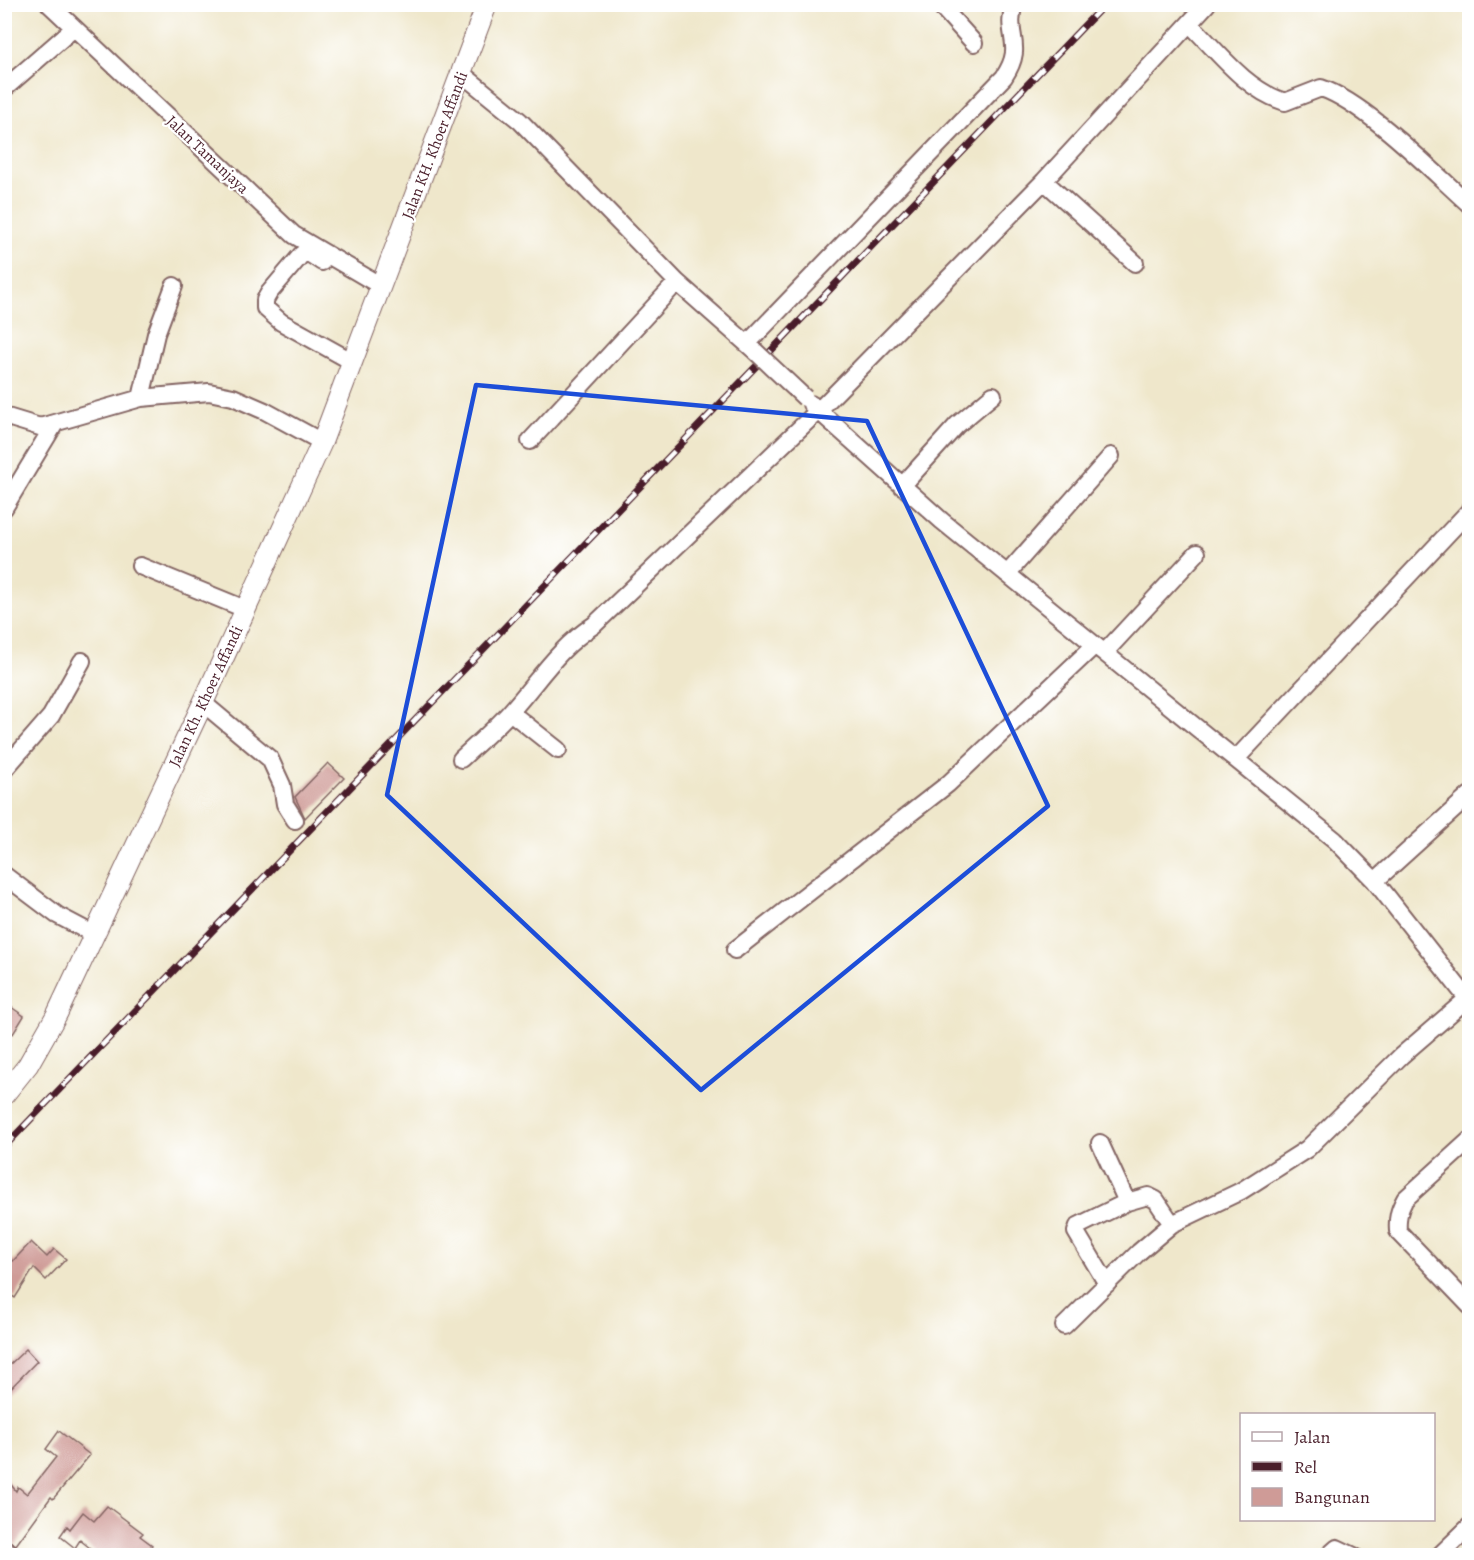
<svg xmlns="http://www.w3.org/2000/svg" width="1474" height="1560" viewBox="0 0 1474 1560" font-family="Alegreya,serif">
  <style>
    .building { fill: #cf9b97 }
    .lines { fill: none; stroke-linecap: round; stroke-linejoin: round }
    .minor-casing { stroke: #846563; stroke-width: 20 }
    .major-casing { stroke: #846563; stroke-width: 22 }
    .minor { stroke: #fff; stroke-width: 16 }
    .major { stroke: #fff; stroke-width: 20 }
    .rail-casing { stroke: #4a1f2b; stroke-width: 7 }
    .rail { stroke: #fff; stroke-width: 4.5; stroke-dasharray: 14; stroke-linecap: butt }
    .minor-bridge-casing { stroke: #846563; stroke-width: 20; stroke-linecap: butt }
    .minor-bridge { stroke: #fff; stroke-width: 16 }
    .marked { fill: none; stroke: #1d4ed8; stroke-width: 4.5; stroke-linejoin: round }
    .labels { text-anchor: middle; stroke-width: 4.5; stroke-linejoin: round; paint-order: stroke }
    .street-label { font-size: 16px; fill: #4a1f2b; stroke: #fff }
  </style>
  <rect width="100%" height="100%" fill="#fff"/>
  <filter id="ink" filterUnits="userSpaceOnUse"><feTurbulence type="fractalNoise" baseFrequency=".0167" numOctaves="2"/><feDisplacementMap in="SourceGraphic" scale="12" xChannelSelector="R" yChannelSelector="G"/><feConvolveMatrix kernelMatrix="1 2 1 2 8 2 1 2 1" color-interpolation-filters="sRGB"/></filter>
  <filter id="wash" filterUnits="userSpaceOnUse"><feTurbulence type="fractalNoise" baseFrequency=".008" numOctaves="4" result="noise"/><feDisplacementMap in="SourceGraphic" scale="24" xChannelSelector="R" yChannelSelector="G"/><feGaussianBlur stdDeviation="1.35" result="paint"/><feColorMatrix in="noise" values="0 0 0 0 0 0 0 0 0 0 0 0 0 0 0 0 0 1.4 0 .05"/><feComposite in="paint" operator="in"/></filter>
  <g filter="url(#wash)">
    <rect width="100%" height="100%" fill="#efe7cb"/>
    <g id="blocks">
      <!-- building -->
      <path class="building" d="M328,763L344,778L305,818L295,797Z
        M11,1007L24,1016L13,1034L4,1027V1016Z
        M31,1242L47,1257L54,1249L66,1259L46,1280L34,1268L15,1298L4,1291V1256L13,1261Z
        M26,1349L37,1361L4,1395V1370Z
        M59,1431L90,1455L53,1499L51,1497L16,1545L4,1538V1476L16,1491L18,1487L27,1494L56,1457L46,1449Z
        M107,1506L143,1533L140,1536L152,1545L144,1556H100L80,1540L75,1548L60,1536L67,1526L70,1529L83,1512L94,1521Z"/>
    </g>
  </g>
  <g filter="url(#ink)">
    <use href="#blocks" fill-opacity="0" stroke="#846563" stroke-width="1.5"/>
    <g class="lines">
      <defs>
        <path id="minor" d="M49,4L294,235L381,286
          M939,4L974,43
          M1190,24C1218,52 1246,90 1285,102L1321,88C1366,103 1433,172 1470,205
          M461,73L520,121L677,282L754,350
          M4,89L74,28
          M1044,181L1135,263
          M322,262L310,254H302L269,293L265,300V308L281,322L353,362
          M747,344L1004,77C1026,44 1004,36 1014,4
          M141,398L156,334L174,286
          M811,404L942,521L1335,840L1375,881L1470,1002
          M4,416L40,427L141,398L209,392L233,397L265,411L322,442
          M530,441L677,282
          M902,486L957,425L993,395
          M4,508L54,425
          M140,566L245,609
          M1007,574L1111,456
          M1105,652L1197,553
          M203,703L270,759L282,785L285,804L295,820
          M510,712L558,750
          M461,759C478,743 496,728 511,711C540,679 557,649 594,625L818,411L1044,181L1207,4
          M1236,759L1470,510
          M4,770L51,716L82,661
          M4,875L57,915L95,935
          M1375,881L1470,795
          M735,950L948,784L1095,645
          M1470,1140L1405,1199C1399,1210 1397,1218 1398,1231L1470,1306
          M1100,1143L1127,1202
          M1107,1284L1076,1232L1078,1226L1127,1202L1148,1196L1156,1200L1172,1224
          M1064,1326L1139,1252L1172,1224L1241,1191L1307,1149L1401,1056L1467,999
          M4,1548L11,1554
          M1328,1556L1337,1548L1354,1556
          M1439,1556L1470,1526"/>
        <path id="major" d="M4,1095L28,1065L57,1014L203,703L322,442L487,4"/>
      </defs>
      <!-- minor casing -->
      <use href="#minor" class="minor-casing"/>
      <!-- major casing -->
      <use href="#major" class="major-casing"/>
      <!-- minor -->
      <use href="#minor" class="minor"/>
      <!-- major -->
      <use href="#major" class="major"/>
      <defs>
        <path id="rail" d="M4,1147L1105,4"/>
      </defs>
      <!-- rail casing -->
      <use href="#rail" class="rail-casing"/>
      <!-- rail -->
      <use href="#rail" class="rail"/>
      <defs>
        <path id="minor-bridge" d="M755,351L805,398"/>
      </defs>
      <!-- minor-bridge casing -->
      <use href="#minor-bridge" class="minor-bridge-casing"/>
      <!-- minor-bridge -->
      <use href="#minor-bridge" class="minor-bridge"/>
    </g>
  </g>
  <!-- marked area -->
  <path class="marked" d="M476,385L867,421L1048,806L701,1090L387,795Z"/>
  <g class="labels">
    <!-- street labels -->
    <g class="street-label">
      <text transform="translate(434 145) rotate(-69)" y="6">Jalan KH. Khoer Affandi</text>
      <text transform="translate(208 154) rotate(43)" y="6">Jalan Tamanjaya</text>
      <text transform="translate(205 696) rotate(-65)" y="6">Jalan Kh. Khoer Affandi</text>
    </g>
  </g>
  <!-- margin -->
  <rect width="1474" height="1560" fill="none" stroke="#fff" stroke-width="24"/>
  <!-- legend -->
  <rect x="1240" y="1413" width="195" height="108" fill="#ffffff" stroke="#b7a5aa" stroke-width="1.5"/>
  <rect x="1252" y="1432" width="30" height="9" fill="#ffffff" stroke="#b7a5aa" stroke-width="1.5"/>
  <text x="1294" y="1443" font-size="18" fill="#4a1f2b">Jalan</text>
  <rect x="1252" y="1462" width="30" height="9" fill="#4a1f2b" stroke="#b7a5aa" stroke-width="1.5"/>
  <text x="1294" y="1473" font-size="18" fill="#4a1f2b">Rel</text>
  <rect x="1252" y="1488" width="30" height="18" fill="#cf9b97" stroke="#b7a5aa" stroke-width="1.5"/>
  <text x="1294" y="1503" font-size="18" fill="#4a1f2b">Bangunan</text>
</svg>
